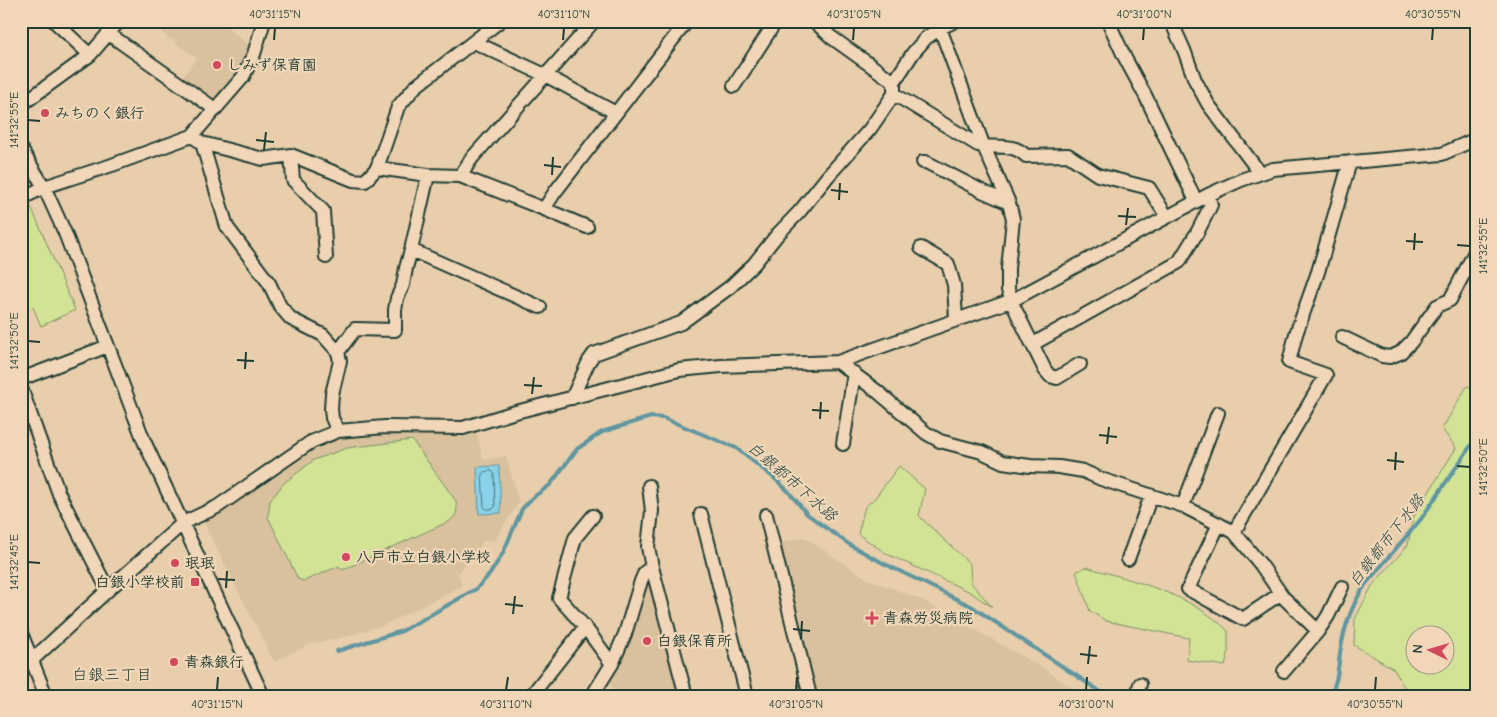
<svg xmlns="http://www.w3.org/2000/svg" width="1497" height="717" viewBox="0 0 1497 717" font-family="'Comic Neue','Klee One',sans-serif">
  <style>
    .built { fill: #d8c19c }
    .green { fill: #d2e396; stroke: #789065; fill-rule: evenodd }
    .water { fill: #89d2ea; stroke: #5f96a1 }
    .lines { fill: none; stroke-linecap: round; stroke-linejoin: round }
    .shore { stroke: #49797d; stroke-width: 1 }
    .stream { stroke: #5f96a1; stroke-width: 4 }
    .minor-casing { stroke: #1f3d34; stroke-width: 16 }
    .minor { stroke: #f1d6b8; stroke-width: 12 }
    .ticks { fill: none; stroke: #1f3d34; stroke-width: 2 }
    .poi-dot { fill: #d1495b; stroke: #f1d6b8; stroke-width: 2 }
    .labels { text-anchor: middle; stroke-width: 4.5; stroke-linejoin: round; paint-order: stroke }
    .poi-label { font-size: 15px; font-weight: bold; fill: #1f3d34; stroke: #f1d6b8; text-anchor: start }
    .water-label { font-size: 16px; font-style: italic; fill: #2a4c46; stroke: #f1d6b8 }
    .neighbourhood-label { font-size: 16px; fill: #1f3d34; stroke: #f1d6b8 }
    .neatline { fill: none; stroke: #1f3d34; stroke-width: 2 }
    .ticks-label { font-size: 12px; text-anchor: middle; fill: #1f3d34 }
  </style>
  <rect width="100%" height="100%" fill="#e9ceab"/>
  <filter id="ink" filterUnits="userSpaceOnUse"><feTurbulence type="fractalNoise" baseFrequency=".02" numOctaves="2"/><feDisplacementMap in="SourceGraphic" scale="10" xChannelSelector="R" yChannelSelector="G"/><feConvolveMatrix kernelMatrix="1 2 1 2 8 2 1 2 1" color-interpolation-filters="sRGB"/></filter>
  <g filter="url(#ink)">
    <!-- built -->
    <path class="built" d="M171,21H220L249,45L244,60L239,70L215,98L209,99L181,79L197,58L162,33Z
      M476,429L483,460L506,456L519,502L495,540L484,541L458,574L462,586L384,625L346,637L310,644L274,662L202,519L314,447L334,438L384,432Z
      M804,537L866,578L924,601L1048,671L1083,696H810L772,545Z
      M653,584L680,696H616L608,679L643,588Z"/>
    <!-- green -->
    <path class="green" d="M29,202L75,310L41,326L33,307L21,312V205Z
      M1467,386L1476,390V696H1413L1402,684L1394,669L1354,645L1355,619L1372,586L1408,545L1413,518L1456,448L1442,429ZM1444,634V664H1414V634Z
      M412,440L456,501C458,510 457,515 450,521L342,570L339,566L304,581L298,579L268,517L270,501L284,483L314,460L347,448Z
      M899,466L925,489L919,516L970,564L971,583L992,607L970,592L887,554L858,534L865,507L875,498Z
      M1086,567C1135,581 1191,594 1228,631V654L1225,666L1187,660L1189,638L1106,621L1090,611L1076,572Z"/>
    <!-- water -->
    <path class="water" d="M499,466L501,513L479,514L477,467Z"/>
    <g class="lines">
      <!-- shore -->
      <path class="shore" d="M492,471L494,474L495,507L493,509H486L484,507L482,474L484,472Z"/>
      <!-- stream -->
      <path class="stream" d="M337,651L402,631L476,589L490,574L503,553L522,509L532,498L550,485L577,449L602,432L651,417L663,418L736,448L773,477L788,491L807,514L850,545L883,563L971,606L1107,696
        M1330,696C1339,680 1338,663 1341,647C1345,625 1353,603 1365,585L1421,519L1476,438"/>
      <defs>
        <path id="minor" d="M54,21L90,55
          M814,21L831,37L894,82
          M1108,21L1125,58L1145,95L1196,201
          M1171,21L1184,50L1195,80L1208,104L1260,173
          M940,28L984,147L1009,203L1013,219L1008,269V290L1014,307L1045,370L1050,376L1057,378L1080,364
          M109,34L215,109
          M474,42L545,75L616,113
          M734,86L776,21
          M894,94L978,145C994,149 1013,142 1026,156L1068,155L1098,175L1149,188L1167,217
          M21,105L90,55L119,21
          M192,136L202,143L263,159L291,155L353,180L365,181L377,168L398,107L415,87L500,21
          M202,143L227,227L269,283L280,306L291,319L323,335L338,352L340,361L332,394L331,409L332,418L338,431
          M21,149L44,187L65,233L144,441L263,696
          M291,155L293,180L323,211L326,257
          M923,162H926L982,191L1009,203
          M377,168L428,175L460,176L544,209L555,192L687,21
          M428,175L411,250L540,307
          M460,176L472,158L594,21
          M21,199L44,187L112,165L192,136L243,77L254,54L264,21
          M544,209L587,227
          M921,248L948,264L954,285L956,320
          M1342,337L1382,356L1390,357L1400,353L1411,342L1437,306L1450,300L1476,250
          M1033,344L1179,262L1198,231L1211,205L1208,195
          M338,352L355,329L395,330V310L397,298L403,285L406,268L411,250
          M838,362L878,392L926,433L940,441L982,452L1003,462L1030,466L1059,467L1083,471L1101,479L1183,506L1234,532L1261,565L1283,597L1318,631L1328,616L1342,587
          M21,379L108,346
          M21,388L59,494L108,590
          M572,398L589,361L594,354L681,323L730,287L754,264L777,235L800,211L828,176L870,129L894,94V82L913,53L926,38L940,28L955,21
          M843,444L854,373
          M649,486L652,511L648,547L652,567
          M1183,506L1218,413
          M701,514L747,696
          M766,515L810,696
          M593,516L575,538L559,598L585,627L612,664
          M1219,524L1188,589L1243,619L1280,594
          M1234,532L1326,375L1289,362L1296,334L1318,272L1350,162
          M1128,559L1151,496
          M21,633L46,696
          M32,660L108,590L183,523L217,507L311,442L338,431L385,427L463,428L512,413L679,370L721,366L838,362L1013,300L1208,195L1241,180L1273,169L1442,154L1476,139
          M1284,671L1318,631
          M531,696L585,627
          M592,696L612,664L625,634L641,581L645,572L652,567L686,696
          M1137,696L1140,684"/>
      </defs>
      <!-- minor casing -->
      <use href="#minor" class="minor-casing"/>
      <!-- minor -->
      <use href="#minor" class="minor"/>
    </g>
  </g>
  <!-- ticks -->
  <path class="ticks" d="M274,40L275,28M563,40L564,28M853,40L854,28M1143,40L1144,28M1432,40L1433,28M28,120L40,121M256,140L274,142M264,150L266,132M544,165L561,167M552,175L553,157M831,190L848,192M839,200L840,183M1118,216L1136,217M1126,225L1128,208M1406,241L1423,242M1457,245L1470,246M1414,250L1415,233M28,341L40,342M237,360L254,361M245,369L246,352M524,385L542,386M532,394L534,377M812,410L829,411M820,419L821,402M1099,435L1117,437M1107,444L1109,427M1387,460L1404,462M1457,466L1470,467M1395,470L1396,452M28,562L40,563M218,579L235,580M226,588L227,571M505,604L523,606M513,614L515,596M793,629L810,631M801,639L802,621M1080,654L1097,656M1088,664L1090,646M217,690L218,677M506,690L508,677M796,690L797,677M1086,690L1087,677M1375,690L1376,677"/>
  <!-- markers -->
  <g class="poi-dot">
    <circle cx="217" cy="65" r="5"/>
    <circle cx="45" cy="113" r="5"/>
    <circle cx="346" cy="557" r="5"/>
    <circle cx="175" cy="563" r="5"/>
    <rect x="190" y="577" width="10" height="10" rx="2.5"/>
    <path d="M869.5 610.5h5v5h5v5h-5v5h-5v-5h-5v-5h5z"/>
    <circle cx="647" cy="641" r="5"/>
    <circle cx="174" cy="662" r="5"/>
  </g>
  <g class="labels">
    <!-- poi labels -->
    <g class="poi-label">
      <text x="227" y="70">しみず保育園</text>
      <text x="55" y="118">みちのく銀行</text>
      <text x="356" y="562">八戸市立白銀小学校</text>
      <text x="185" y="568">珉珉</text>
      <text x="185" y="587" text-anchor="end">白銀小学校前</text>
      <text x="883" y="623">青森労災病院</text>
      <text x="657" y="646">白銀保育所</text>
      <text x="184" y="667">青森銀行</text>
    </g>
    <!-- water labels -->
    <g class="water-label">
      <text transform="translate(793 481) rotate(41)" y="6">白銀都市下水路</text>
      <text transform="translate(1386 540) rotate(-52)" y="6">白銀都市下水路</text>
    </g>
    <!-- neighbourhood labels -->
    <g class="neighbourhood-label">
      <text x="112" y="680">白銀三丁目</text>
    </g>
  </g>
  <!-- margin -->
  <rect width="1497" height="717" fill="none" stroke="#f1d6b8" stroke-width="55"/>
  <!-- north arrow -->
  <g transform="translate(1430 650) rotate(275)"><circle r="24" fill="#f1d6b8" stroke="#9d9983"/>
  <path d="M0-4L9 19L0 12L-9 19Z" fill="#d1495b"/>
  <text y="-8" font-size="14" font-weight="bold" text-anchor="middle" fill="#1f3d34">N</text>
  </g>
  <rect x="28" y="28" width="1442" height="662" class="neatline"/>
  <g class="ticks-label">
    <text x="275" y="18">40°31'15"N</text>
    <text x="564" y="18">40°31'10"N</text>
    <text x="854" y="18">40°31'05"N</text>
    <text x="1144" y="18">40°31'00"N</text>
    <text x="1433" y="18">40°30'55"N</text>
    <text transform="translate(14 120) rotate(-90)" y="4">141°32'55"E</text>
    <text transform="translate(1483 246) rotate(-90)" y="4">141°32'55"E</text>
    <text transform="translate(14 341) rotate(-90)" y="4">141°32'50"E</text>
    <text transform="translate(1483 467) rotate(-90)" y="4">141°32'50"E</text>
    <text transform="translate(14 562) rotate(-90)" y="4">141°32'45"E</text>
    <text x="217" y="708">40°31'15"N</text>
    <text x="506" y="708">40°31'10"N</text>
    <text x="796" y="708">40°31'05"N</text>
    <text x="1086" y="708">40°31'00"N</text>
    <text x="1375" y="708">40°30'55"N</text>
  </g>
</svg>
